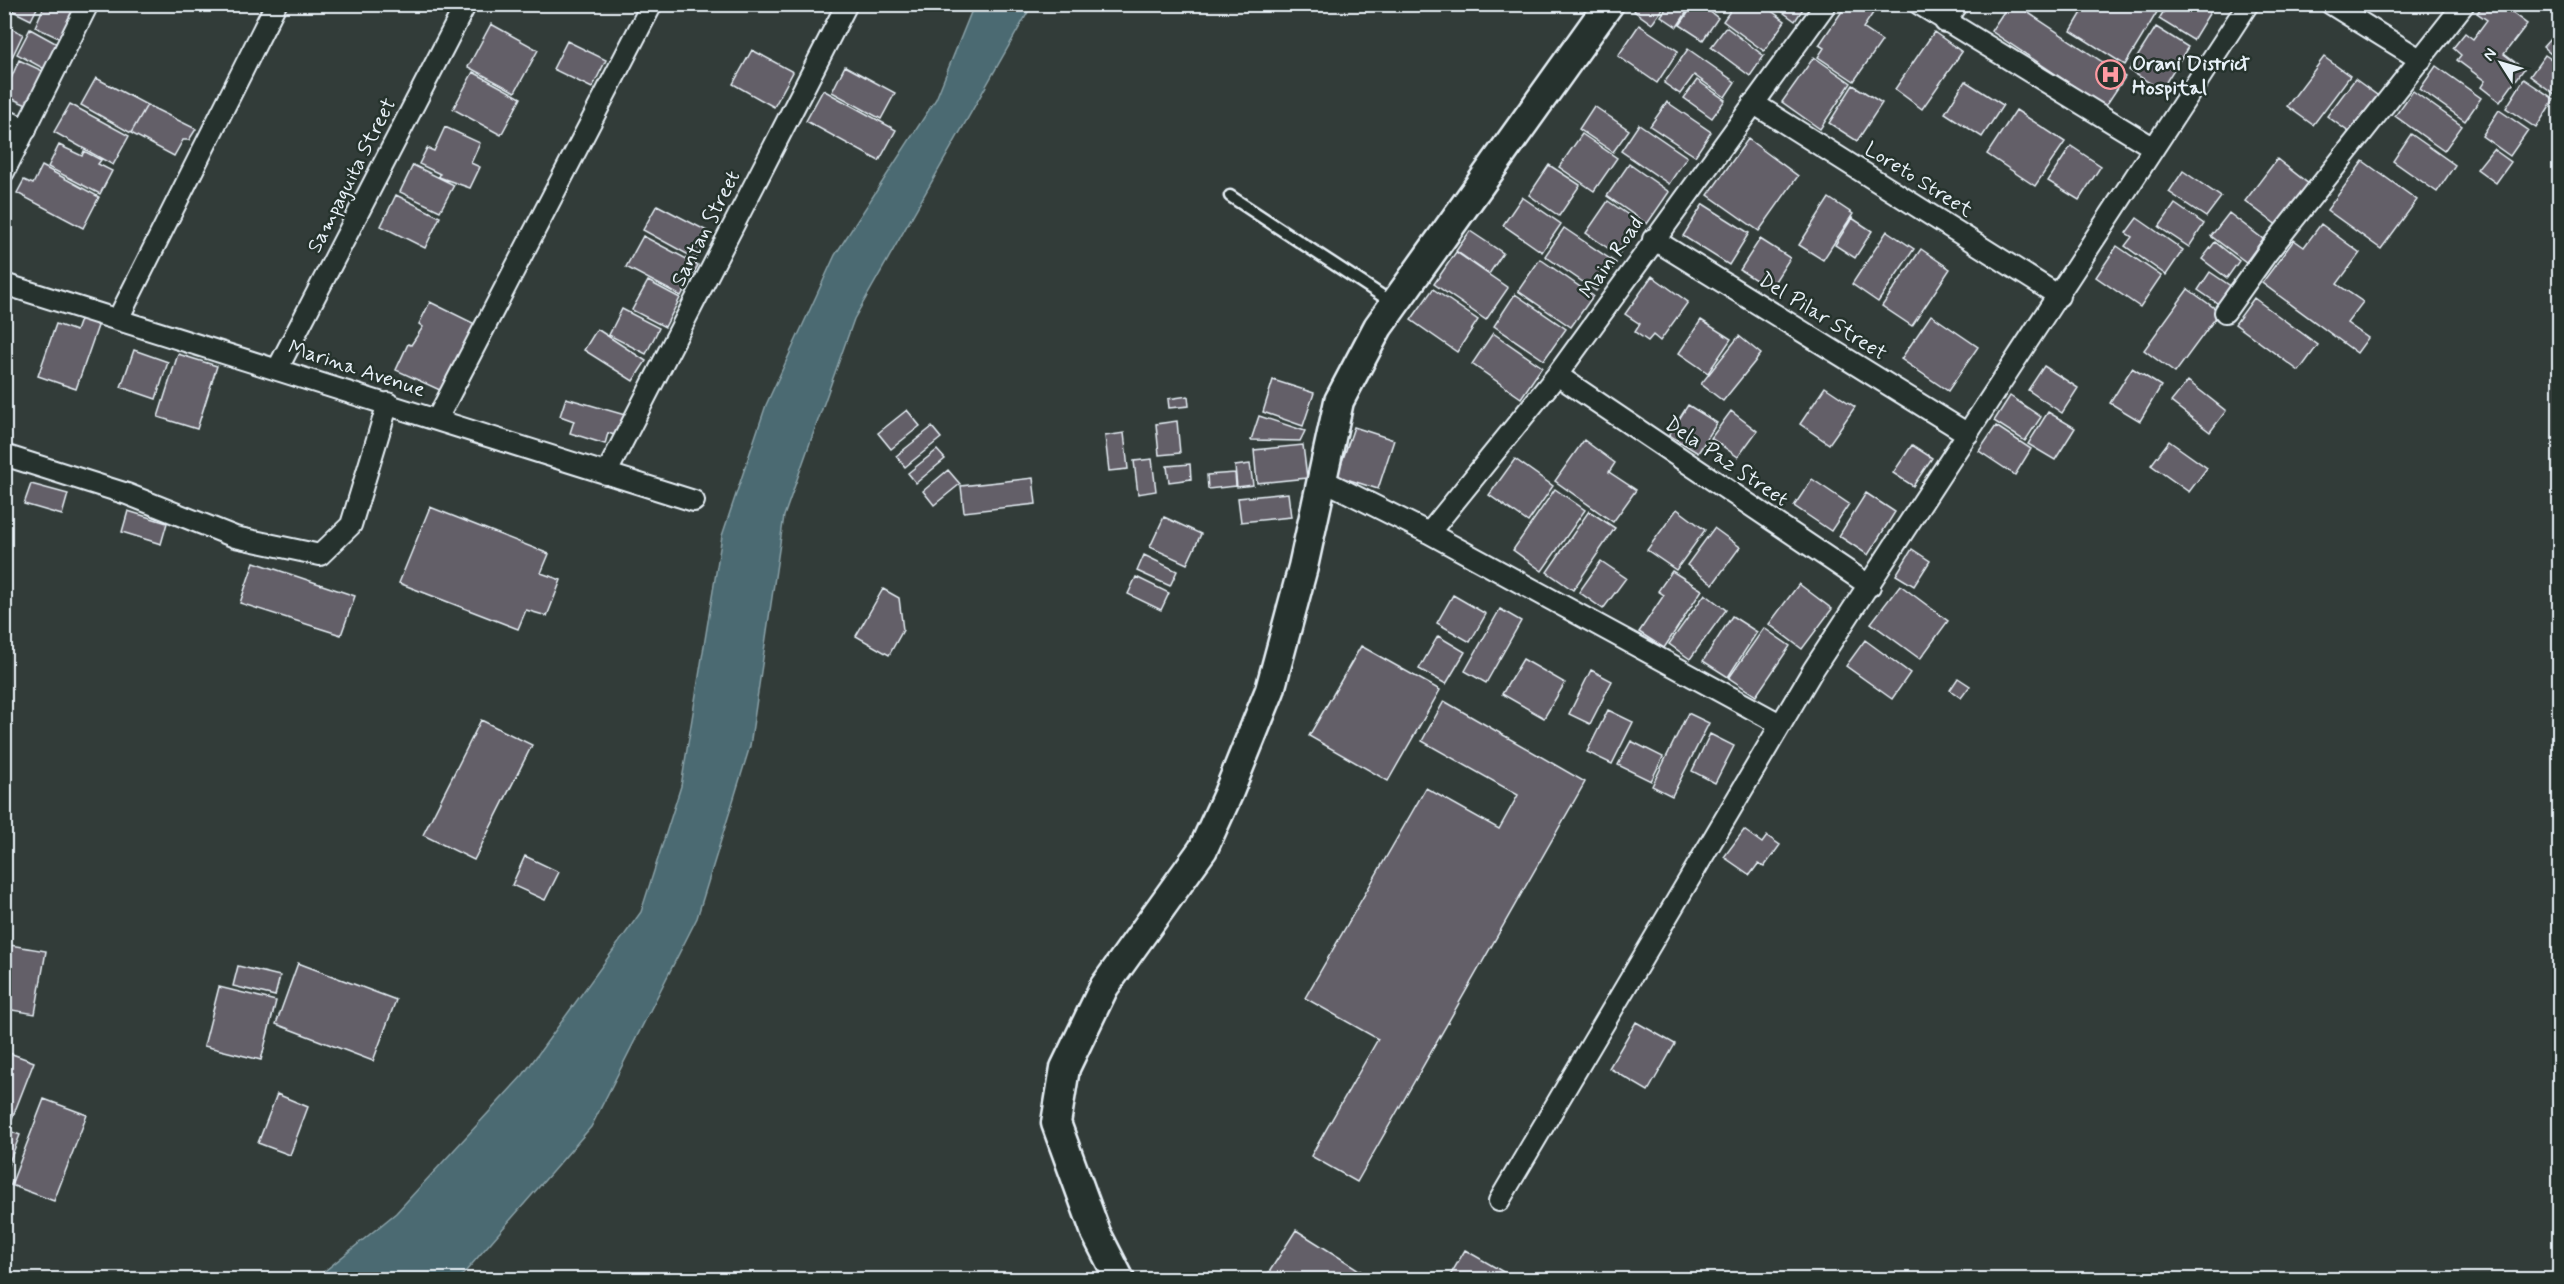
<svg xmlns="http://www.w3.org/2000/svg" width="2564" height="1284" viewBox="0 0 2564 1284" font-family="Mynerve,sans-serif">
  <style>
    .water { fill: #4c6b72; stroke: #8aa1a8; stroke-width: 1.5 }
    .building { fill: #645e67; stroke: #e8f1f8; stroke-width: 1.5 }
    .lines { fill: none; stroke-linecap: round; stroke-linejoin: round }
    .lane-casing { stroke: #e8f1f8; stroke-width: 15 }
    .street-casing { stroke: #e8f1f8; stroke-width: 24 }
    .secondary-casing { stroke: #e8f1f8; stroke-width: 33 }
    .lane { stroke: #26332d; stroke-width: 10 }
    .street { stroke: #26332d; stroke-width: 20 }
    .secondary { stroke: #26332d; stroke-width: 28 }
    .labels { text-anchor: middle; stroke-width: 5; stroke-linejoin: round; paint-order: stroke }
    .poi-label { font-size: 21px; font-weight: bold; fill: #e8f1f8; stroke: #26332d; text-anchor: start }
    .street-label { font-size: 21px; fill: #e8f1f8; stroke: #26332d }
  </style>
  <rect width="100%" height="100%" fill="#323c39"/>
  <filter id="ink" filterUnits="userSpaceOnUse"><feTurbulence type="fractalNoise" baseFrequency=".0167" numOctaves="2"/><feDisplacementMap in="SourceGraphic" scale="12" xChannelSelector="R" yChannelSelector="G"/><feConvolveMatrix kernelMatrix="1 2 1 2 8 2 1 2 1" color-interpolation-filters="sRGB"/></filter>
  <g filter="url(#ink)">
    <!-- water -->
    <path class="water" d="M974,5H1032L854,319L784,516L750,746L697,918L591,1127L459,1279H315L396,1213L523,1075L641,912L681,786L722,536L766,405L835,255L936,99Z"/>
    <!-- building -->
    <path class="building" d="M13,4H39L31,20L11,10Z
      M45,4H82L65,41L35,27Z
      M1639,4H1660L1664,7L1652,24L1634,11Z
      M1669,4H1692L1677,27L1661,16Z
      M1694,4H1700L1718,18L1703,40L1680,25Z
      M1735,4H1762L1785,21L1764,51L1723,21Z
      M1772,4H1806L1795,21Z
      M1847,4H1879L1863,28L1882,41L1854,81L1818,57L1824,48L1819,45Z
      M2009,4H2015L2125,77L2105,107L1991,31Z
      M2087,4H2162L2125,65L2071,31Z
      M2168,4H2215L2193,40L2159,19Z
      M2484,4L2495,8L2500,4L2527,24L2504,54L2524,69L2500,102L2481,87L2485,81L2457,60L2461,55L2453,48L2465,33L2473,39L2487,20L2477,13Z
      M491,24L538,50L515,92L468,67Z
      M4,25L23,34L4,74Z
      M1639,25L1678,51L1657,83L1618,56Z
      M1726,27L1764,56L1750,76L1711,47Z
      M2156,27L2188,47L2161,90L2129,70Z
      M2560,28V62L2543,47Z
      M30,29L61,46L48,71L17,54Z
      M1934,32L1962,52L1922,109L1895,89Z
      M567,41L606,60L592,88L553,69Z
      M1688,49L1735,82L1725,97L1694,75L1680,94L1664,83Z
      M752,50L793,72L774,107L733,84Z
      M2545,55L2560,65V90L2556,95L2530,76Z
      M1814,57L1851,83L1820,129L1782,102Z
      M2324,57L2350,76L2313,125L2287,106Z
      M19,60L47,73L31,107L4,95Z
      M845,66L895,93L881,119L832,92Z
      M2436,66L2481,98L2465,121L2420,89Z
      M473,72L521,98L501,135L453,109Z
      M96,78L147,105L131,133L81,105Z
      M2355,79L2381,98L2353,135L2327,116Z
      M2524,79L2554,99L2536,128L2506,108Z
      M1697,80L1725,100L1712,118L1684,98Z
      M1965,81L2003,105L1982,137L1945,113Z
      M1853,85L1882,103L1857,141L1829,123Z
      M823,90L896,130L879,161L806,121Z
      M2413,91L2462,126L2444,151L2395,116Z
      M1667,102L1711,132L1695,156L1650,126Z
      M70,104L129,136L113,165L54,132Z
      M147,105L196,129L189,140H183L174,156L131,133Z
      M1594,106L1629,130L1613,152L1579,129Z
      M2016,110L2065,142L2035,186L1987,154Z
      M2499,110L2528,130L2510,156L2482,136Z
      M1639,124L1687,157L1669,184L1621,151Z
      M445,127L480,143L471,163L480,167L470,188L439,177L440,174L419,164L427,148L434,151Z
      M1582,134L1617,158L1594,191L1559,167Z
      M2411,134L2455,165L2437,192L2393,161Z
      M1748,139L1798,176L1759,231L1708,195Z
      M59,145L82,156L84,151L101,160L98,164L112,171L100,194L48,167Z
      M2071,146L2101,166L2079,200L2048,181Z
      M2493,149L2511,162L2496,183L2477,169Z
      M2277,159L2310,185L2278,226L2245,201Z
      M2363,161L2417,200L2381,249L2327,210Z
      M1629,164L1669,192L1647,224L1607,196Z
      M413,165L454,185L440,211L400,192Z
      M1549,165L1580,185L1559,216L1529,195Z
      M42,166L99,197L83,228L17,193L24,180L33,184Z
      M2183,171L2221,197L2206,217L2169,192Z
      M396,195L440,217L425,248L381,226Z
      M1522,197L1561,224L1542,252L1503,225Z
      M1829,198L1853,214L1823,260L1799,245Z
      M1608,201L1640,223L1618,255L1586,233Z
      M1703,204L1749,233L1729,265L1683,236Z
      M2175,204L2204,224L2189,247L2159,227Z
      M657,205L711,233L696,259L643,230Z
      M2229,213L2263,239L2246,262L2211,236Z
      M1852,218L1872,231L1855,258L1835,245Z
      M2137,218L2183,250L2166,275L2125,246L2132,237L2126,233Z
      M2321,224L2360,253L2337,284L2363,302L2347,323L2368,338L2357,353L2262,283L2294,240L2304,247Z
      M2560,225V238L2553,233Z
      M1564,228L1616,263L1596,291L1545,256Z
      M1470,231L1503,253L1489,274L1456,251Z
      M1887,231L1914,249L1878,302L1852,284Z
      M643,236L698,265L681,296L626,267Z
      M1760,239L1790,258L1770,289L1740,270Z
      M2215,242L2239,261L2227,278L2202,259Z
      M2117,246L2161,276L2140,307L2096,277Z
      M1921,249L1950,269L1912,326L1882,306Z
      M1456,252L1508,288L1486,320L1434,284Z
      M1540,259L1593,296L1571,327L1518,291Z
      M2210,272L2232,287L2220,305L2198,290Z
      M1652,276L1688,302L1660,341L1653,335L1648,341L1635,332L1640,324L1625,314Z
      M648,281L680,298L665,327L632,310Z
      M1433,289L1478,320L1457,352L1411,320Z
      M2188,289L2220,312L2175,373L2144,350Z
      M1515,294L1566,329L1544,360L1494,326Z
      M2254,298L2318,345L2299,371L2235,324Z
      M430,302L479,326L442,391L396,370L408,344L411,345L423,327L419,324Z
      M622,309L659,328L646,354L609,335Z
      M1931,315L1978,347L1948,391L1901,359Z
      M81,317L99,323L76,389L38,376L56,324L76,331Z
      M1701,320L1731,339L1708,373L1679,353Z
      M597,329L646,361L633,381L584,350Z
      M1493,333L1542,367L1521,398L1472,364Z
      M1739,336L1761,354L1723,401L1701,384Z
      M134,350L168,362L156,399L121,387Z
      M178,354L217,366L197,429L158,417Z
      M2044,366L2078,388L2062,413L2028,390Z
      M2132,368L2161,386L2140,421L2110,403Z
      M1273,380L1314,393L1303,426L1263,412Z
      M2188,381L2226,411L2210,432L2171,402Z
      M1825,387L1855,407L1829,444L1800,424Z
      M1188,396L1189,406L1169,408L1168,399Z
      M2010,396L2041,417L2025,441L1994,421Z
      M566,398L625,415L618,436L608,433L605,444L570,433L574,421L560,416Z
      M1688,405L1717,423L1698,453L1669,435Z
      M907,410L920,426L891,449L878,433Z
      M1731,411L1757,431L1738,457L1711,438Z
      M2048,412L2075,428L2055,460L2028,444Z
      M1259,416L1305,431L1300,441L1251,440Z
      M1177,421L1180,453L1159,455L1156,424Z
      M1996,426L2031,449L2015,475L1979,451Z
      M932,427L941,438L905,467L896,456Z
      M1354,427L1394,440L1378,489L1337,476Z
      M1124,433L1128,469L1109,471L1105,436Z
      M1584,440L1615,463L1609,472L1636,490L1613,522L1555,481Z
      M2169,441L2207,468L2189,492L2151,465Z
      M1303,445L1307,478L1257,483L1254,450Z
      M1912,445L1932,458L1913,486L1893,473Z
      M937,450L945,459L916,483L908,473Z
      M1152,459L1156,491L1138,494L1134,461Z
      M1515,459L1553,486L1528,522L1489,495Z
      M1190,464L1191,479L1169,482L1167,466Z
      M1250,464L1253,485L1237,487L1235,466Z
      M948,470L960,484L934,505L923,491Z
      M1235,473L1236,486L1208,489L1207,475Z
      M1033,478L1036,504L964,512L961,486Z
      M1812,479L1849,504L1831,531L1794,506Z
      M31,484L68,494L62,515L24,504Z
      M1555,489L1585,510L1542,571L1513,550Z
      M1288,493L1291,517L1241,522L1238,498Z
      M1866,493L1895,512L1868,555L1839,536Z
      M430,507L549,554L541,573L561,580L547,616L526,610L518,629L399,583Z
      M1677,509L1705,530L1676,570L1647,550Z
      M128,511L167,523L161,544L122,532Z
      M1589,511L1615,528L1573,590L1547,572Z
      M1164,517L1201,534L1187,564L1150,547Z
      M1714,528L1740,547L1713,584L1687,565Z
      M1912,549L1930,561L1914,586L1896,575Z
      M1144,555L1177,571L1170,586L1137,571Z
      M1601,561L1626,578L1603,609L1579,592Z
      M254,562L355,596L341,635L240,603Z
      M1672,571L1702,590L1664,648L1639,632L1664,595L1658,591Z
      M1136,577L1169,593L1161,610L1128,594Z
      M1799,584L1832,609L1802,649L1769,624Z
      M1900,585L1948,621L1920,659L1871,623Z
      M883,589L899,598L903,630L889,655L856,636Z
      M1705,594L1726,610L1690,659L1669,644Z
      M1453,595L1486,614L1470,642L1437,623Z
      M1500,609L1521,621L1486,683L1465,671Z
      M1732,616L1757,632L1728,677L1703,661Z
      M1764,628L1790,646L1756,696L1729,678Z
      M1438,636L1465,652L1446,684L1419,669Z
      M1865,640L1910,673L1892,699L1846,666Z
      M1361,646L1440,690L1388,781L1309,736Z
      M1523,659L1565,683L1544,718L1502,694Z
      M1591,670L1612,681L1590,724L1569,714Z
      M1958,678L1970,686L1961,698L1950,690Z
      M1444,701L1585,782L1357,1182L1311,1156L1378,1039L1305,998L1426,788L1499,829L1518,795L1422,741Z
      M1608,710L1633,722L1612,764L1587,752Z
      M1688,713L1709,723L1672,796L1652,786Z
      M481,720L532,745L474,860L423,835Z
      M1710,734L1734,746L1715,783L1692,771Z
      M1631,741L1663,757L1651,781L1618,765Z
      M1744,830L1762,843L1767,836L1780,845L1764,867L1758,864L1750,875L1724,857Z
      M525,856L559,872L545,900L512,885Z
      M4,944L46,951L35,1014L6,1009L9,993L4,992Z
      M298,963L396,1000L373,1061L276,1024Z
      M238,966L280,976L275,996L233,986Z
      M219,987L276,1001L261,1060L204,1046Z
      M1636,1022L1675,1044L1648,1091L1609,1068Z
      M4,1051L34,1062L11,1121L4,1119Z
      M277,1094L308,1107L290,1155L258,1143Z
      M44,1099L87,1115L54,1201L11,1185Z
      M4,1129L20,1135L4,1175Z
      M1296,1230L1375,1280H1264Z
      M1465,1250L1507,1274L1504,1280L1448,1279Z"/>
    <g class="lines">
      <defs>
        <path id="lane" d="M1230,196L1393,303"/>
        <path id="street" d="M1919,4L2154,148
          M2331,4L2421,60
          M1945,22L1958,4
          M1753,103L2059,296
          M4,119L26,130
          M4,172L88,4
          M1653,239L1968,434
          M4,284L694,501
          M2225,312L2267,253L2464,4
          M118,319L276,4
          M278,368L466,4
          M1557,375L1870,586
          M437,419L652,4
          M4,455L127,494L235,537L320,555L351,525L388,403
          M606,474L847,4
          M1323,480L1429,533L1780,724
          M1429,533L1557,375L1826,4
          M1499,1201L1813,670L2248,4"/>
        <path id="secondary" d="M1120,1280L1096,1233L1056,1123L1065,1068L1104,987L1203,849L1228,794L1270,690L1303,567L1339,401L1378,327L1609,4"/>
      </defs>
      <!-- lane casing -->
      <use href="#lane" class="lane-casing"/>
      <!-- street casing -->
      <use href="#street" class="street-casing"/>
      <!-- secondary casing -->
      <use href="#secondary" class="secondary-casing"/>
      <!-- lane -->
      <use href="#lane" class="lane"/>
      <!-- street -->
      <use href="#street" class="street"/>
      <!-- secondary -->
      <use href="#secondary" class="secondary"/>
    </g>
  </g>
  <!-- icons -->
  <defs>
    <symbol id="hospital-ring" viewBox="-11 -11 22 22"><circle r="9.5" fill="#26332d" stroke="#ff9aa2" stroke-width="1.5"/><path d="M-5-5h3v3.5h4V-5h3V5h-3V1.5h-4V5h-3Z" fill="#ff9aa2"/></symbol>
  </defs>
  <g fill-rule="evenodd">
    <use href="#hospital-ring" x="2094" y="58" width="33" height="33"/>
  </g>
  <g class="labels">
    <!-- poi labels -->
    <g class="poi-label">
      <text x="2132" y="70">Orani District<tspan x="2132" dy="24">Hospital</tspan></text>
    </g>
    <!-- street labels -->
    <g class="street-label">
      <text transform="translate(351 175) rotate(-63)" y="7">Sampaguita Street</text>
      <text transform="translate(1919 179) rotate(32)" y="7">Loreto Street</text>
      <text transform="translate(705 228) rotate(-63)" y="7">Santan Street</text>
      <text transform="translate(1611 257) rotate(-55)" y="7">Main Road</text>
      <text transform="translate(1823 316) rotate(32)" y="7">Del Pilar Street</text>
      <text transform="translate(357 368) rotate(18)" y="7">Marina Avenue</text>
      <text transform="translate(1727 461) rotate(34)" y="7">Dela Paz Street</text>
    </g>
  </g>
  <!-- margin -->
  <rect width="2564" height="1284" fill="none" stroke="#26332d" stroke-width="24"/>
  <rect x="12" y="12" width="2540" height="1260" fill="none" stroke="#e8f1f8" stroke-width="2" filter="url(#ink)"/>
  <!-- north arrow -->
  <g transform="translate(2501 63) rotate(307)" stroke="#26332d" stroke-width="4.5" paint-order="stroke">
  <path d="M0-4.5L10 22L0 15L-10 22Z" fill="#e8f1f8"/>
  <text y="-9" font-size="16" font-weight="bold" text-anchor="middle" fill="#e8f1f8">N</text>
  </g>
</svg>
